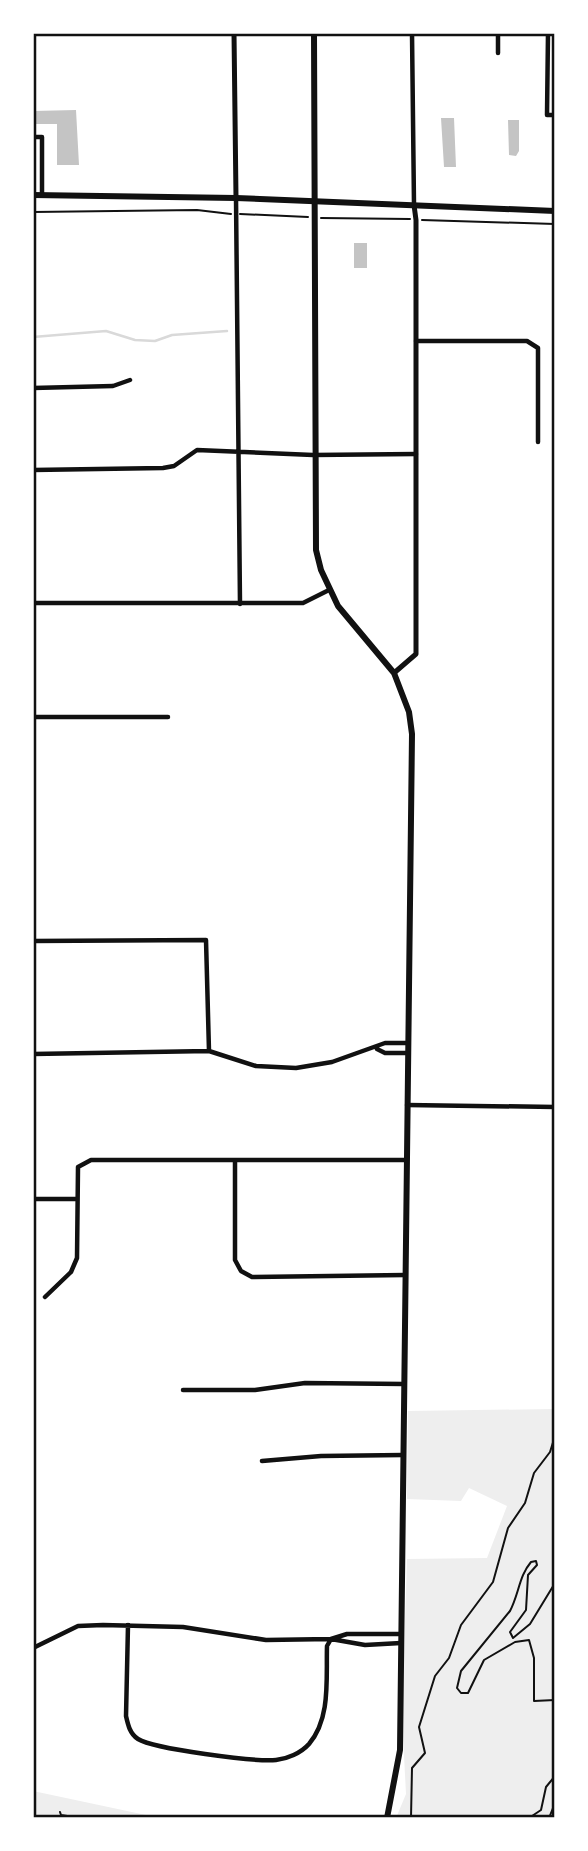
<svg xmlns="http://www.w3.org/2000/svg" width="588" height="1851" viewBox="0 0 588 1851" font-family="Figtree,sans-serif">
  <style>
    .green { fill: #eee }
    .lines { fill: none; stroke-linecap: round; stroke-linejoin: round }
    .stream { stroke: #d9d9d9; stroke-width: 2.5 }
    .building { fill: #c4c4c4 }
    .path { stroke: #111; stroke-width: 2 }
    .minor { stroke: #111; stroke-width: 4.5 }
    .tertiary { stroke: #111; stroke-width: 5 }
    .secondary { stroke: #111; stroke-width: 6 }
    .primary { stroke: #111; stroke-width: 6 }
    .neatline { fill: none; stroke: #111; stroke-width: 2.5 }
  </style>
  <rect width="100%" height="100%" fill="#fff"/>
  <!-- green -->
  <path class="green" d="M555,1409V1818H396L406,1794L402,1717L407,1559L487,1558L507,1506L469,1488L461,1501L407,1499L408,1411Z
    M33,1791L160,1818H33Z"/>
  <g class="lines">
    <!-- stream -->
    <path class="stream" d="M33,337L106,331L135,340L155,341L172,335L227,331"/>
  </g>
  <!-- building -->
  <path class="building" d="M76,110L79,165H57V124H33V111Z
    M441,118H454L456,167H444Z
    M508,120H519V151L516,156L509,155Z
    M354,243H367V268H354Z"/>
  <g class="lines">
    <!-- path -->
    <path class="path" d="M33,212L197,210L231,214
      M240,214L308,217
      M321,218L410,219
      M422,220L555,224
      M555,1583L530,1624L513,1638L510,1632L526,1610L528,1575L537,1565L536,1561L531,1562C519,1576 519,1594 510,1611L461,1671L457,1688L461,1693H468L484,1660L515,1642L529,1640L534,1658V1701L555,1700
      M60,1812L61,1815L80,1818
      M411,1818L412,1768L425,1753L419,1727L435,1676L449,1658L461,1625L493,1582L508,1528L525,1503L534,1473L550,1452L555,1436
      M436,1818H452
      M529,1818L541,1810L546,1787L555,1776
      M549,1818L555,1803"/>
    <!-- minor -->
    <path class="minor" d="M412,33L414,205
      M548,33L547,115H555
      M498,53V33
      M33,137H42V195
      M236,198L240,604
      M416,341H527L538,348V442
      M33,388L113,386L130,380
      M33,470L163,468L174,466L197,450L313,455L416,454
      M33,603H303L329,590
      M33,717H168
      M33,941L206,940L209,1051
      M377,1049L385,1053H408
      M33,1054L209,1051L256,1066L296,1068L332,1062L385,1043H408
      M407,1105L555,1107
      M235,1161V1260L241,1271L252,1277L405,1275
      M33,1199H76
      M45,1297L71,1272L77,1258L78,1167L91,1160H407
      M183,1390H255L305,1383L404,1384
      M262,1461L321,1456L403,1455
      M401,1643L365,1645L331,1639L347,1634H401
      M33,1648L78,1626L103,1625L183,1627L266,1640L331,1639L327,1646C326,1679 331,1718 309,1744C301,1753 287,1759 276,1760C255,1762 154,1749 138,1739C130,1734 128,1725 126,1716L128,1625"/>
    <!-- tertiary -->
    <path class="tertiary" d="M234,33L236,198
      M394,673L416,654V220L414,205"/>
    <!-- secondary -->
    <path class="secondary" d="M314,33L316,550L321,570L338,606L394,673L409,712L412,734L400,1750L387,1818"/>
    <!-- primary -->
    <path class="primary" d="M33,195L236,198L555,211"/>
  </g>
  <!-- border -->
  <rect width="588" height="1851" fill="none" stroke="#ffffff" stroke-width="70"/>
  <rect x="35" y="35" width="518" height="1781" class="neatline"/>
</svg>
